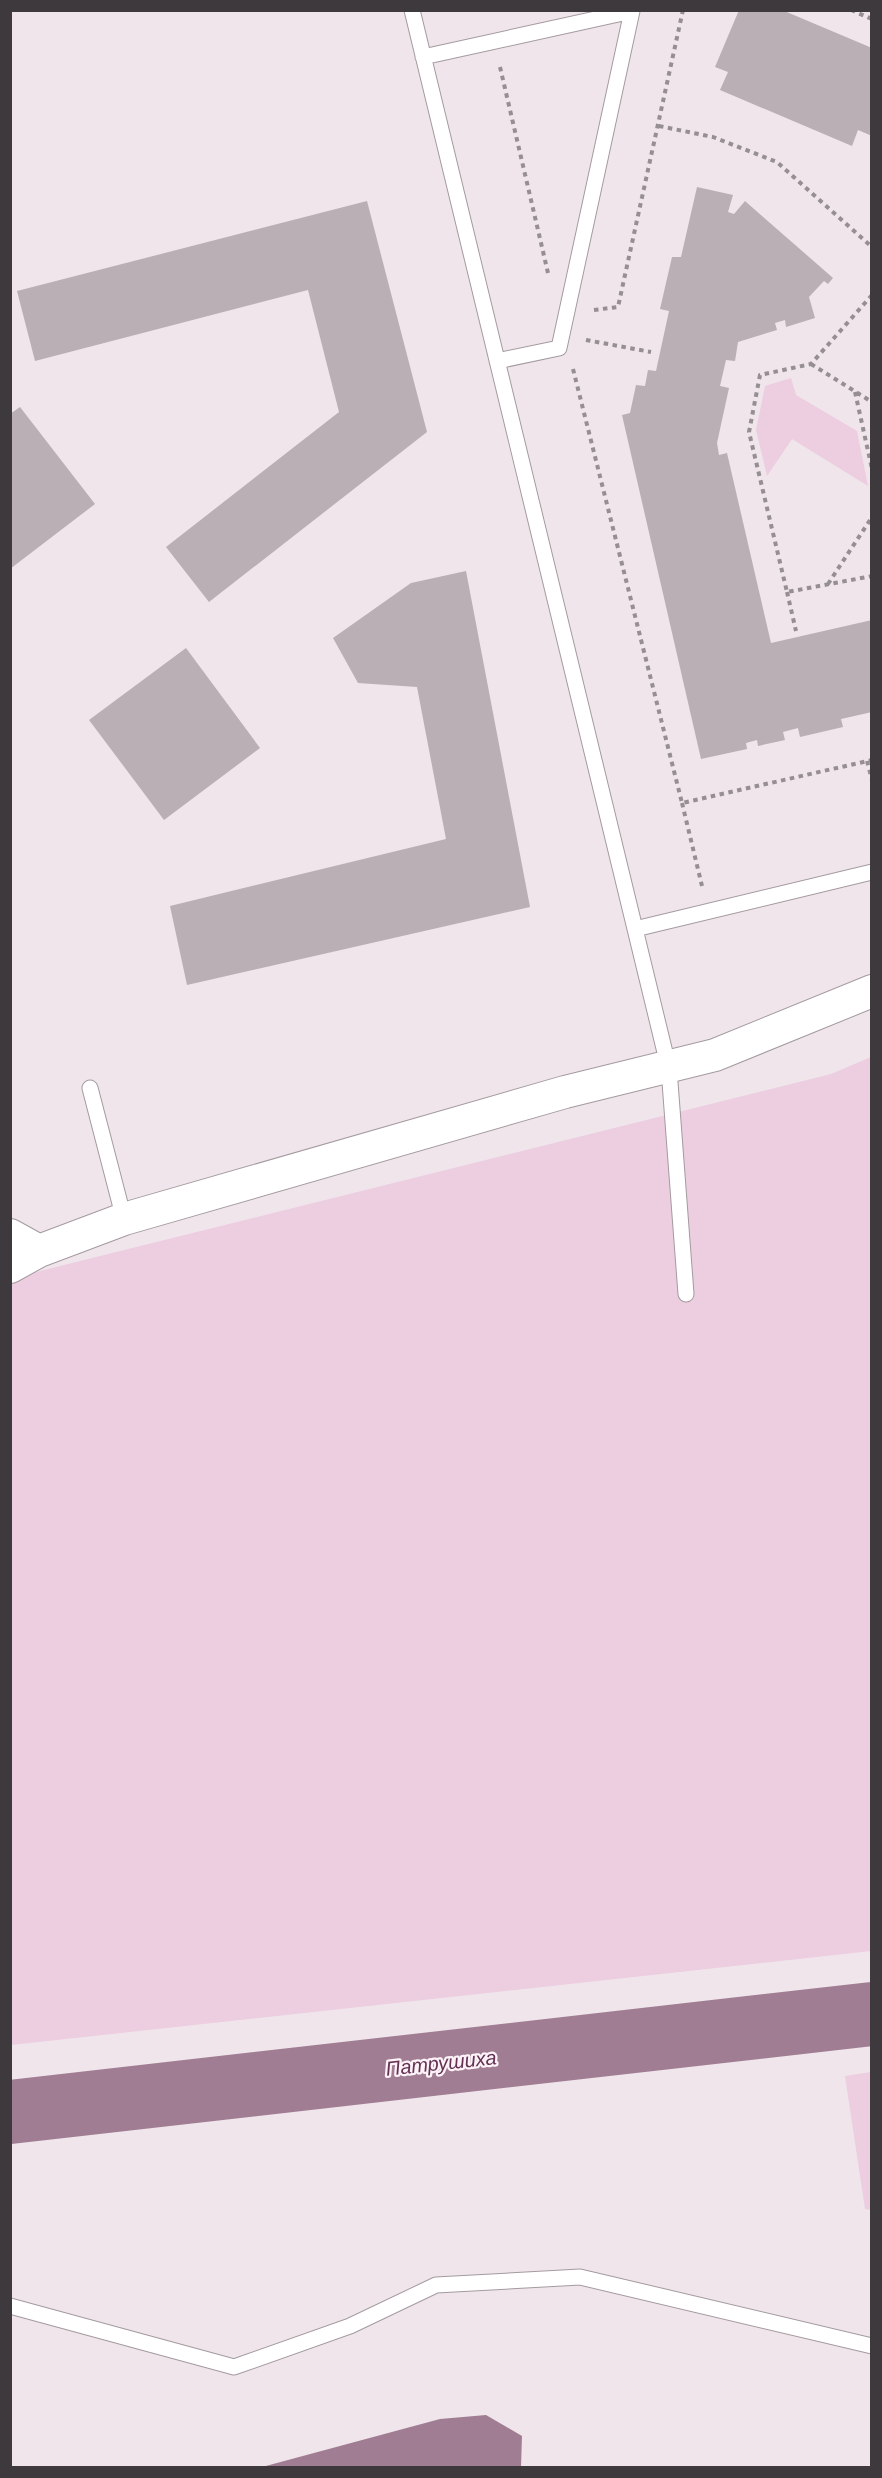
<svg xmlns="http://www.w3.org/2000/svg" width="882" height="2478" viewBox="0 0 882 2478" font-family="Arial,sans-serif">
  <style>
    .green { fill: #edcde0 }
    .water { fill: #a17d93 }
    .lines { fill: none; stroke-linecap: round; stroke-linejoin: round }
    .river { stroke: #a17d93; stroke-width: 64 }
    .building { fill: #b9afb4 }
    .lane-casing { stroke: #a49aa0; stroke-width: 17 }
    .street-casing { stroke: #a49aa0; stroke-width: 34 }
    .path { stroke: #958e92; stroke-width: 4; stroke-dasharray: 4.5 4.5; stroke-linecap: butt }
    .lane { stroke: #fff; stroke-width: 15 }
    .street { stroke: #fff; stroke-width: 32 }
    .labels { text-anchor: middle; stroke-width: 4.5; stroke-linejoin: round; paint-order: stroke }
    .water-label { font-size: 20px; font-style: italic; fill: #643353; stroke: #fcf2f8 }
  </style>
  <rect width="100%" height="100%" fill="#efe5eb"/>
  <!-- green -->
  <path class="green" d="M791,378L796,395L857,431L868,486L792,439L767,476L756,430L765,386Z
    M871,1057V1951L11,2045L10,1280L16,1277L831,1074Z
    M871,2072H872L871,2210L865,2209L845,2076Z"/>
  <!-- water -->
  <path class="water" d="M486,2415L522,2436L521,2467H262L440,2419Z"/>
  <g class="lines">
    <!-- river -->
    <path class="river" d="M10,2112L872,2014"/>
  </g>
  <!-- building -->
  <path class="building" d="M739,10H782L872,48V136L858,130L852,146L720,90L728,72L715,67Z
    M697,187L733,195L728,212L734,214L745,201L833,278L828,284L824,281L809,297L815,318L786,327L785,320L775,323L777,330L738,342L735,361L726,360L720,386L729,388L717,443L719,455L727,453L771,643L872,620V712L841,719L843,727L800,737L798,728L783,732L785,740L758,746L757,740L746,743L747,749L701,759L622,415L630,413L636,385L645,386L648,370L656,371L669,311L660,309L672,257H681Z
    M367,201L427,432L209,602L166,547L339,412L308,290L35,361L17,291Z
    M20,407L95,504L10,569V414Z
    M466,571L530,907L187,985L170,906L446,839L417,687L358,683L333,638L411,583Z
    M186,648L260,748L164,820L89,720Z"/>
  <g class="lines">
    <defs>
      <path id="lane" d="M412,10L669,1069L686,1294
        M423,57L632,11L559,348L497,361
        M635,929L872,872
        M90,1088L124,1219
        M10,2306L234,2367L350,2326L436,2285L580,2277L872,2346"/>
      <path id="street" d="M10,1235L39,1251L124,1219L565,1092L715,1055L872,991
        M10,1267L39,1251"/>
    </defs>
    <!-- lane casing -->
    <use href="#lane" class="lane-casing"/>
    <!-- street casing -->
    <use href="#street" class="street-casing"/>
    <!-- path -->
    <path class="path" d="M851,10L872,19
      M500,67L548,273
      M659,126L713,137L777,162L872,247
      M872,295L811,364L760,375L749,432L787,592L872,576
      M594,310L618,307L683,10
      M586,340L651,352
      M811,364L872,402
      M573,369L682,803L872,760
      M855,392L872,469
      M828,584L872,517
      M787,592L796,631
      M867,761L872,780
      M682,803L702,886"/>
    <!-- lane -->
    <use href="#lane" class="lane"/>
    <!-- street -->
    <use href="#street" class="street"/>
  </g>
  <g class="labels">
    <!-- water labels -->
    <g class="water-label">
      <text transform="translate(441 2063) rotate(-6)" y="7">Патрушиха</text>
    </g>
  </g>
  <!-- border -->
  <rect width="882" height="2478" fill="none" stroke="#3d393c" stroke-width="24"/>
</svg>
